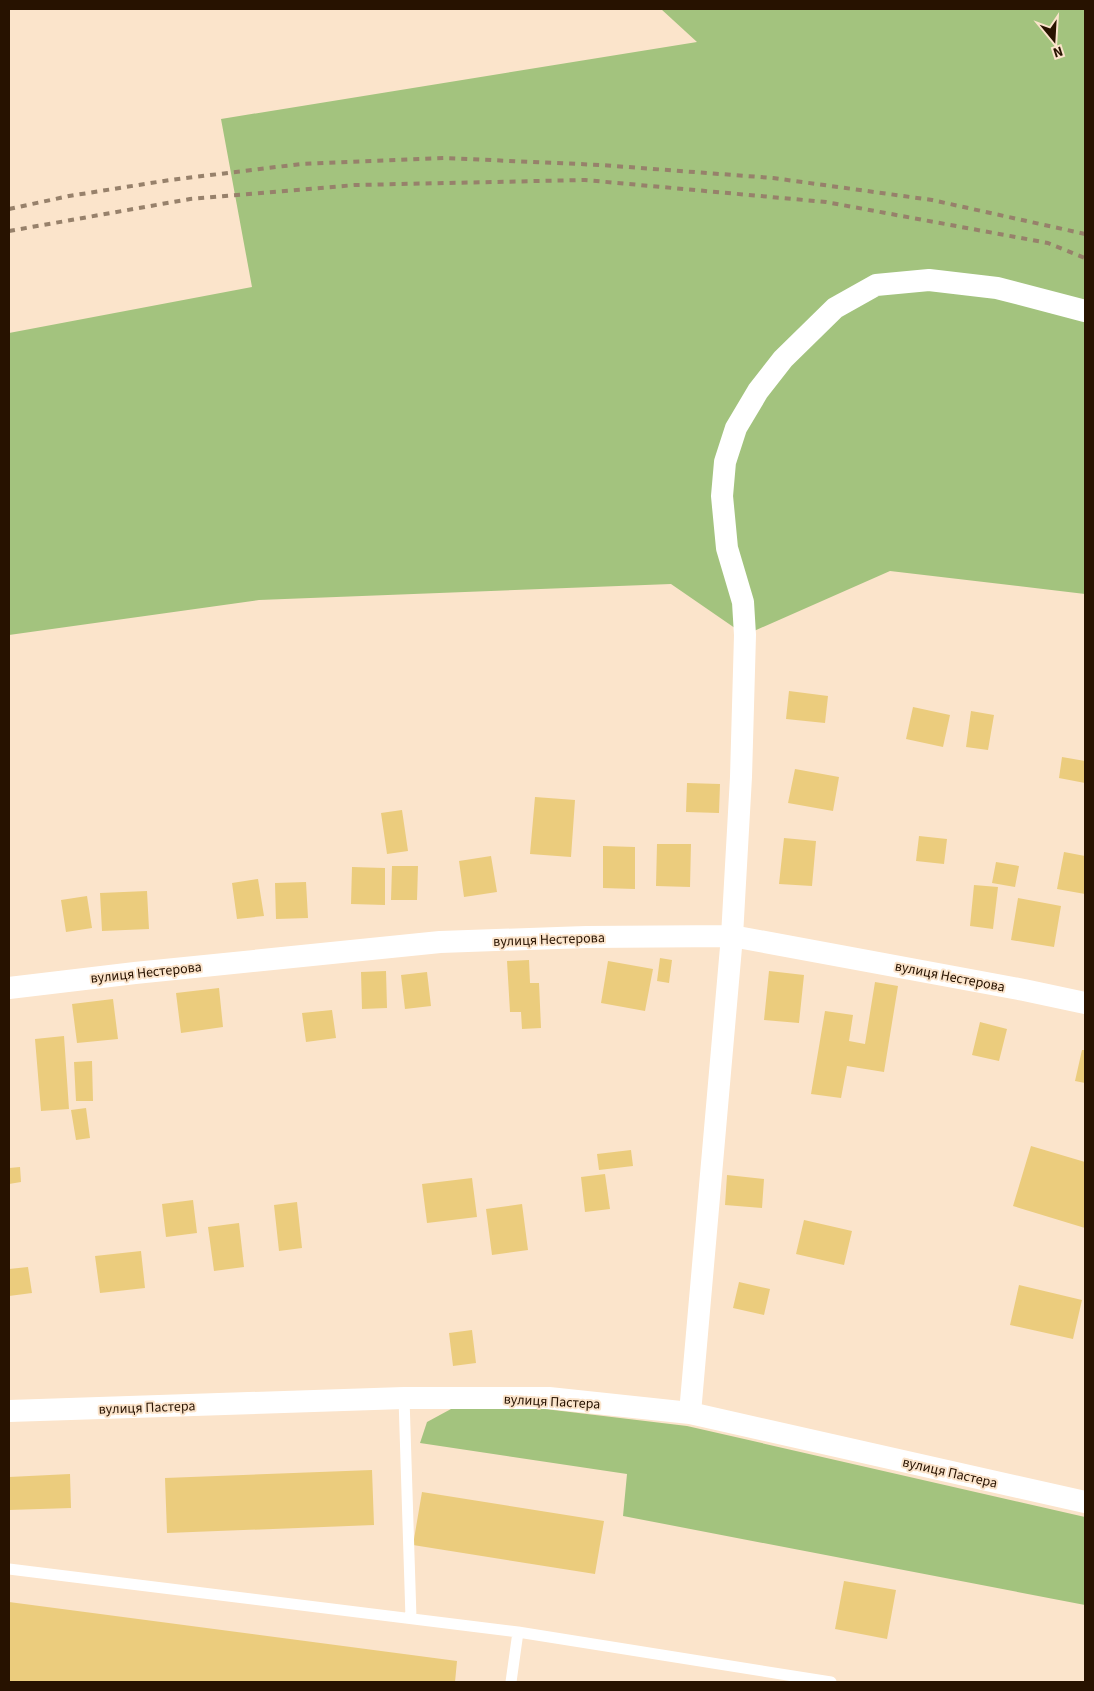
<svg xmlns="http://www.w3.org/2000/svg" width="1094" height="1691" viewBox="0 0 1094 1691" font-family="'Source Sans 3',sans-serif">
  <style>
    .green { fill: #a3c37e }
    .building { fill: #ebcc7d }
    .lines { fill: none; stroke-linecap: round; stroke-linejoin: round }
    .lane { stroke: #fff; stroke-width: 11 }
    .street { stroke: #fff; stroke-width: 22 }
    .rail { stroke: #97816b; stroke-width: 4; stroke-dasharray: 6 6; stroke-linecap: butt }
    .labels { text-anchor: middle; stroke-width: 4; stroke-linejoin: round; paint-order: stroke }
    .street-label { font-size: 14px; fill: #271200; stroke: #fbe4cb }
  </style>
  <rect width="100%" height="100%" fill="#fbe4cb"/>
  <!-- green -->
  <path class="green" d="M661,9H1085V594L890,571L745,635L671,584L259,600L9,635V333L252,287L221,119L697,42Z
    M451,1409H545L687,1426L1085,1517V1605L623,1516L627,1474L420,1443L427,1422Z"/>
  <!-- building -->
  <path class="building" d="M789,691L828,696L825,723L786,719Z
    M913,707L950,715L943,747L906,739Z
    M971,711L994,715L988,750L966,747Z
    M1062,757L1085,761V783L1059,778Z
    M795,769L839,777L833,811L788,803Z
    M687,783L720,784L719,813L686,812Z
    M535,797L575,800L571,857L530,854Z
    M402,810L408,851L387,854L381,813Z
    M919,836L947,839L944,864L916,861Z
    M784,838L816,841L812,886L779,884Z
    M657,844H691L690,887L656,886Z
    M603,846L635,847V889L603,888Z
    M1064,852L1085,856V894L1057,889Z
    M491,856L497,892L464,897L459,861Z
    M996,862L1019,866L1015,887L992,883Z
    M392,866H418L417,900H391Z
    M352,867L385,868V905L351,904Z
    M258,879L264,916L237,919L232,883Z
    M306,882L308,918L276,919L275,883Z
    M974,885L998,887L993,929L970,926Z
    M147,891L149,929L102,931L100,893Z
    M87,896L92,928L66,932L61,900Z
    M1018,898L1061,906L1054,947L1011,940Z
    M660,958L672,960L669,983L657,981Z
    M529,960L530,983H539L541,1028L522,1029L521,1012H510L507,961Z
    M608,961L653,969L645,1011L601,1003Z
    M386,971L387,1008L362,1009L361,972Z
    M769,971L804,975L799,1023L764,1020Z
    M427,972L431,1006L405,1009L401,975Z
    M875,982L898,986L884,1072L847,1066L841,1098L811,1094L825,1011L853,1015L849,1041L865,1044Z
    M219,988L223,1027L181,1033L176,993Z
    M113,999L118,1039L77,1043L72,1004Z
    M332,1010L336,1038L306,1042L302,1013Z
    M980,1022L1007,1029L999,1061L972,1055Z
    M64,1036L69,1109L41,1111L35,1039Z
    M1082,1050H1085V1083L1075,1081Z
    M92,1061L93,1101H76L74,1062Z
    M86,1108L90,1138L76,1140L71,1110Z
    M1031,1146L1085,1162V1228L1013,1206Z
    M631,1150L633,1166L599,1170L597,1154Z
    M20,1167L21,1182L9,1184V1168Z
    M605,1174L610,1209L585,1212L581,1177Z
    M727,1175L764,1179L762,1208L725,1205Z
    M472,1178L477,1217L427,1223L422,1184Z
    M193,1200L197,1233L166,1237L162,1204Z
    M297,1202L302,1248L279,1251L274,1205Z
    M522,1204L528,1250L492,1255L486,1209Z
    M804,1220L852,1231L844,1265L796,1254Z
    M239,1223L244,1267L214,1271L208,1227Z
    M141,1251L145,1288L100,1293L95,1256Z
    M28,1267L32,1293L9,1296V1269Z
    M739,1282L770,1289L764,1315L733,1308Z
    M1019,1285L1082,1300L1073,1339L1010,1325Z
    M472,1330L476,1363L453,1366L449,1333Z
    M372,1470L374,1525L167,1533L165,1478Z
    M70,1474L71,1508L9,1510V1477Z
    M422,1492L604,1521L595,1574L413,1545Z
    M844,1581L896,1590L887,1639L835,1629Z
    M9,1602L457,1661L455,1682H9Z"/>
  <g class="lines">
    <!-- lane -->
    <path class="lane" d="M404,1398L411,1618
      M9,1569L518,1632
      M511,1682L518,1632L831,1682"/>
    <!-- street -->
    <path class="street" d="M9,988L135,973L440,942L586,937L732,936L1024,990L1085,1003
      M9,1411L404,1398H549L690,1413L1085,1502
      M690,1413L732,936L741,777L745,635L743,602L727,548L722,496L725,462L736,428L758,391L783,359L835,308L876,285L929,280L997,288L1085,311"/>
    <!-- rail -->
    <path class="rail" d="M9,209L69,196L170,180L301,164L444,158L601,165L773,178L932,200L1085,234
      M9,231L190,199L355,185L585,180L826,202L1048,243L1085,258"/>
  </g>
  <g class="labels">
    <!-- street labels -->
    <g class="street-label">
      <text transform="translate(549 939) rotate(-2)" y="5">вулиця Нестерова</text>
      <text transform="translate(146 972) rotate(-6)" y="5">вулиця Нестерова</text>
      <text transform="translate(950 976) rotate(11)" y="5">вулиця Нестерова</text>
      <text transform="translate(552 1401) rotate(3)" y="5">вулиця Пастера</text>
      <text transform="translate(147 1407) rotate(-2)" y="5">вулиця Пастера</text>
      <text transform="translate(950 1472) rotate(13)" y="5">вулиця Пастера</text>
    </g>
  </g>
  <!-- border -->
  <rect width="1094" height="1691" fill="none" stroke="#271200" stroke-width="20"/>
  <!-- north arrow -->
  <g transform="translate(1054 40) rotate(162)" stroke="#fbe4cb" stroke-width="4" paint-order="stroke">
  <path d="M0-4L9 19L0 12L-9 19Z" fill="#271200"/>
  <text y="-8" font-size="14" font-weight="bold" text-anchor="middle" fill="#271200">N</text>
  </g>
</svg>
